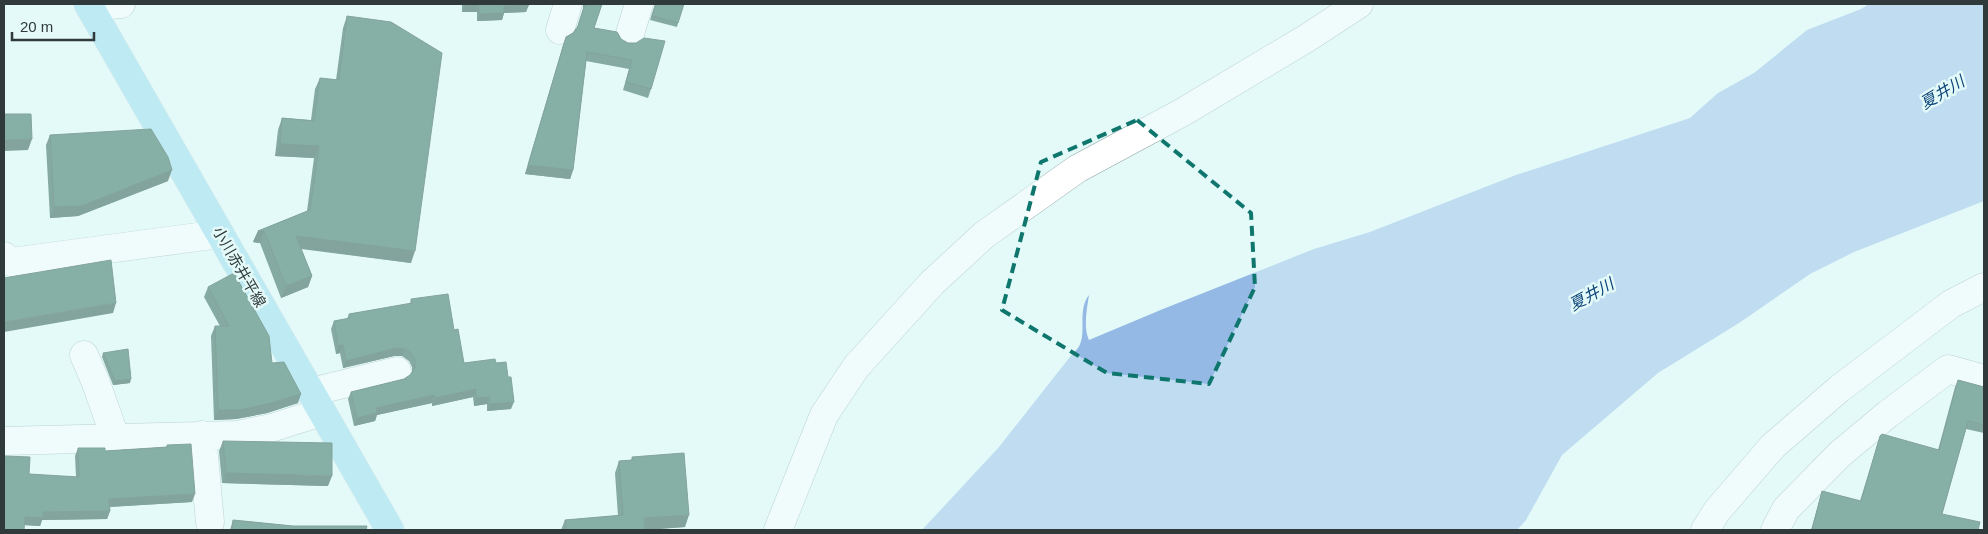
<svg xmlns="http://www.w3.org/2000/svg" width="1988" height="534" viewBox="0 0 1988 534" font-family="Helvetica,'Noto Sans JP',sans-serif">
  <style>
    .water { fill: #93b9e4 }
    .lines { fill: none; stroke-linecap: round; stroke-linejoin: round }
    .minor-casing { stroke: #90a4a4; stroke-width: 29 }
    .major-casing { stroke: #d6d8d8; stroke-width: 29 }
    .minor { stroke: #fff; stroke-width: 28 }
    .major { stroke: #91d7ee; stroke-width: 28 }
    .wall { fill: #124935 }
    .shaded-wall { fill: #0f3c2b }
    .building { fill: #15553e; stroke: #0f3c2b }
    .marked { fill: none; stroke: #0f766e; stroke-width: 4; stroke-dasharray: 10 6; stroke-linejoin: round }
    .labels { text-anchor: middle; stroke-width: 5; stroke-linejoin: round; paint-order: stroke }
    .street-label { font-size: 15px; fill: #313a3a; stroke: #e3faf9 }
    .water-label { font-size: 16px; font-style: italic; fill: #0e4479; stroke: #e3faf9 }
  </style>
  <rect width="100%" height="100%" fill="#e3faf9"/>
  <!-- water -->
  <path class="water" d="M1869,4H1984V201L1854,252L1810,274L1739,323L1658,373L1562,455L1526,520L1517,530H922L999,447L1073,353C1091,340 1075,313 1089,295C1087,309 1083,327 1089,340L1163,309L1314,249L1370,232L1516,175L1690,118L1718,93L1754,73L1807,30L1861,9Z"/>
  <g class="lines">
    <defs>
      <path id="minor" d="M90,7L121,4
        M560,30L568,4
        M629,37L639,4
        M4,256L11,262L220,234
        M84,355L96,383L115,437
        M311,392L397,371
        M202,435L210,522
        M4,441L238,435L271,428L322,412
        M778,530L824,415L856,367L932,283L984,235L1077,169L1183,112L1307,38L1359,4
        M1705,530L1717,511L1773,446L1839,389L1951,304L1984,287
        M1775,530L1786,509L1840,454L1888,414L1948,369L1984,379"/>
      <path id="major" d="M88,4L390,530"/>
    </defs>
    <!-- minor casing -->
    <use href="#minor" class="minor-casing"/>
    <!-- major casing -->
    <use href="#major" class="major-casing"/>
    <!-- minor -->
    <use href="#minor" class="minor"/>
    <!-- major -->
    <use href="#major" class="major"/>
  </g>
  <!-- wall -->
  <path class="wall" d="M462,4H528L526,12L504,13L502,20L477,21V12H462Z
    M583,4H602L594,28L617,32L651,89L648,98L623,90L629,69L586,61L573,170L570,179L525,174L563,45L566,37L573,33L577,28L583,9Z
    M655,4L678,23L677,27L650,20Z
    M347,16L411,263L301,249L312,276L308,287L281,298L260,243L253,242L258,231L307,211L314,158L275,156L278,130L282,118L311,120L315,89L320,78L336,80L343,28Z
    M50,135L168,181L78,216L50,218L46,145Z
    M208,287L272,363L298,403L267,413L236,419L214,420L211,336L215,326H220L204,297Z
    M411,299L454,330L464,363H496L511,409L487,411V404L474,406L473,397L432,406V403L377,415L375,421L354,426L348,399L351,392L404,379L410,375L412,372V367L409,361L402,356H394L343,368L340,353L336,354L331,329L334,321L347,319L349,314L410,304Z
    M103,353L130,383L113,385L102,357Z
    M1958,380L1984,387V433L1966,429L1942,514L1978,530H1811L1822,491L1860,501L1880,436L1938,450L1955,387Z
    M223,441L328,486L222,483L219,451Z
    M167,445L192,502L110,507V511L107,519L42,520L40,526L25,525L29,474L76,477L75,456L78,448L105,451L166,447Z
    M632,457L685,527L647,530H561L565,520L618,516L615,473L619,461L631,460Z
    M233,520L293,526L366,530H230Z"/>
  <!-- shaded-wall -->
  <path class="shaded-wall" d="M465,5H479L477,12H462Z
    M529,5L526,12L502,13L504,6Z
    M504,13L502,20L477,21L479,14Z
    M32,139L28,150L4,151V140Z
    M280,144L319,146L314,158L275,156Z
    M528,165L573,170L570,179L525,174Z
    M172,170L168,181L78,216L50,218L54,207Z
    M258,231H264L260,243L253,242Z
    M296,236L415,251L411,263L292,247Z
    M312,276L308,287L281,298L286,286Z
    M116,303L113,313L4,332V322Z
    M343,345L340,353L336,354L338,346Z
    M396,348L405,349L402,356H394L343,368L346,361Z
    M131,379L130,383L113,385L115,381Z
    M476,389L473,397L432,406L435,398Z
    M301,394L298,403L267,413L236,419L214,420L218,410Z
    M434,395L432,403L377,415L375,421L354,426L357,418L376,408Z
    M489,397L487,404L474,406L476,398Z
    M514,402L511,409L487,411L490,404Z
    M226,473L332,476L328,486L222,483Z
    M195,494L192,502L106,507L109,499Z
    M110,511L107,519L42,520L40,526L22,525L25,517L43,512Z
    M689,515L685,527L640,530L644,518Z"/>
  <!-- building -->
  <path class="building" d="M465,4H528L529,5L504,6V13L479,14V5H465Z
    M585,4H602L594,28L617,32L621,39L628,43H636L644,38L665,41L651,89L626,82L632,60L587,52L573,170L528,165L566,37L573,33L578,26Z
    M656,4H684L678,23L652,16Z
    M347,16L391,22L442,53L415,251L296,236L312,276L286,286L264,231H258L310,210L319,146L280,144L282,118L314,121L320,78L339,80Z
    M4,114H31L32,139L4,140Z
    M151,129L168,157L172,170L82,206L54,207L50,135Z
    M111,260L116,303L4,322V278Z
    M234,273L269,336L272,363L284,362L301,394L271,403L240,410H218L215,326H229L208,287Z
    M448,294L454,330L458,329L464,363L495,359L496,363L506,362L508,377H511L514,402L490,404L489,397L476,398V389L435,398L434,395L376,408L377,413L357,418L351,392L404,379L410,375L415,368V359L411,353L405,349L396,348L346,361L343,345L338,346L334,321L350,318L349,314L412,303L411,299Z
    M128,349L131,379L115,381L103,353Z
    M1958,380L1984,387V425L1968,421L1942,514L1980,522L1978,530H1812L1822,491L1861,501L1880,436L1882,434L1939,450Z
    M223,441L332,443V476L226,473Z
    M191,444L195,494L109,499L110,511L43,512V518L25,517L24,530H4V456L30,457L29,474L79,477L78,448H105V451L168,447L167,445Z
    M684,453L689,515L644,518L645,530H566L565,520L623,515L619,461L633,460L632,457Z
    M233,520L293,526H367L366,530H232Z"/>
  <!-- marked area -->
  <path d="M0 0H1988V534H0ZM1137,120L1251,213L1255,287L1209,384L1107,373L1002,310L1041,162Z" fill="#e3faf9" fill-opacity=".55" fill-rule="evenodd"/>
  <path class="marked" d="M1137,120L1251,213L1255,287L1209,384L1107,373L1002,310L1041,162Z"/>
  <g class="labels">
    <!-- street labels -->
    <g class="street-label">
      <text transform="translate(239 267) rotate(60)" y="5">小川赤井平線</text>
    </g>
    <!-- water labels -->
    <g class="water-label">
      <text transform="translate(1942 92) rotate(-31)" y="6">夏井川</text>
      <text transform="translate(1591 294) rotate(-29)" y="6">夏井川</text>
    </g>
  </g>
  <!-- border -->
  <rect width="1988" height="534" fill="none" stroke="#313a3a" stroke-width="10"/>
  <!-- scale -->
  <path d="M12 32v8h82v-8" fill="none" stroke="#313a3a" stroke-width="2.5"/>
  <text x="20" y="32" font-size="15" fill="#313a3a" stroke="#e3faf9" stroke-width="4" paint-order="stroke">20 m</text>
</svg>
